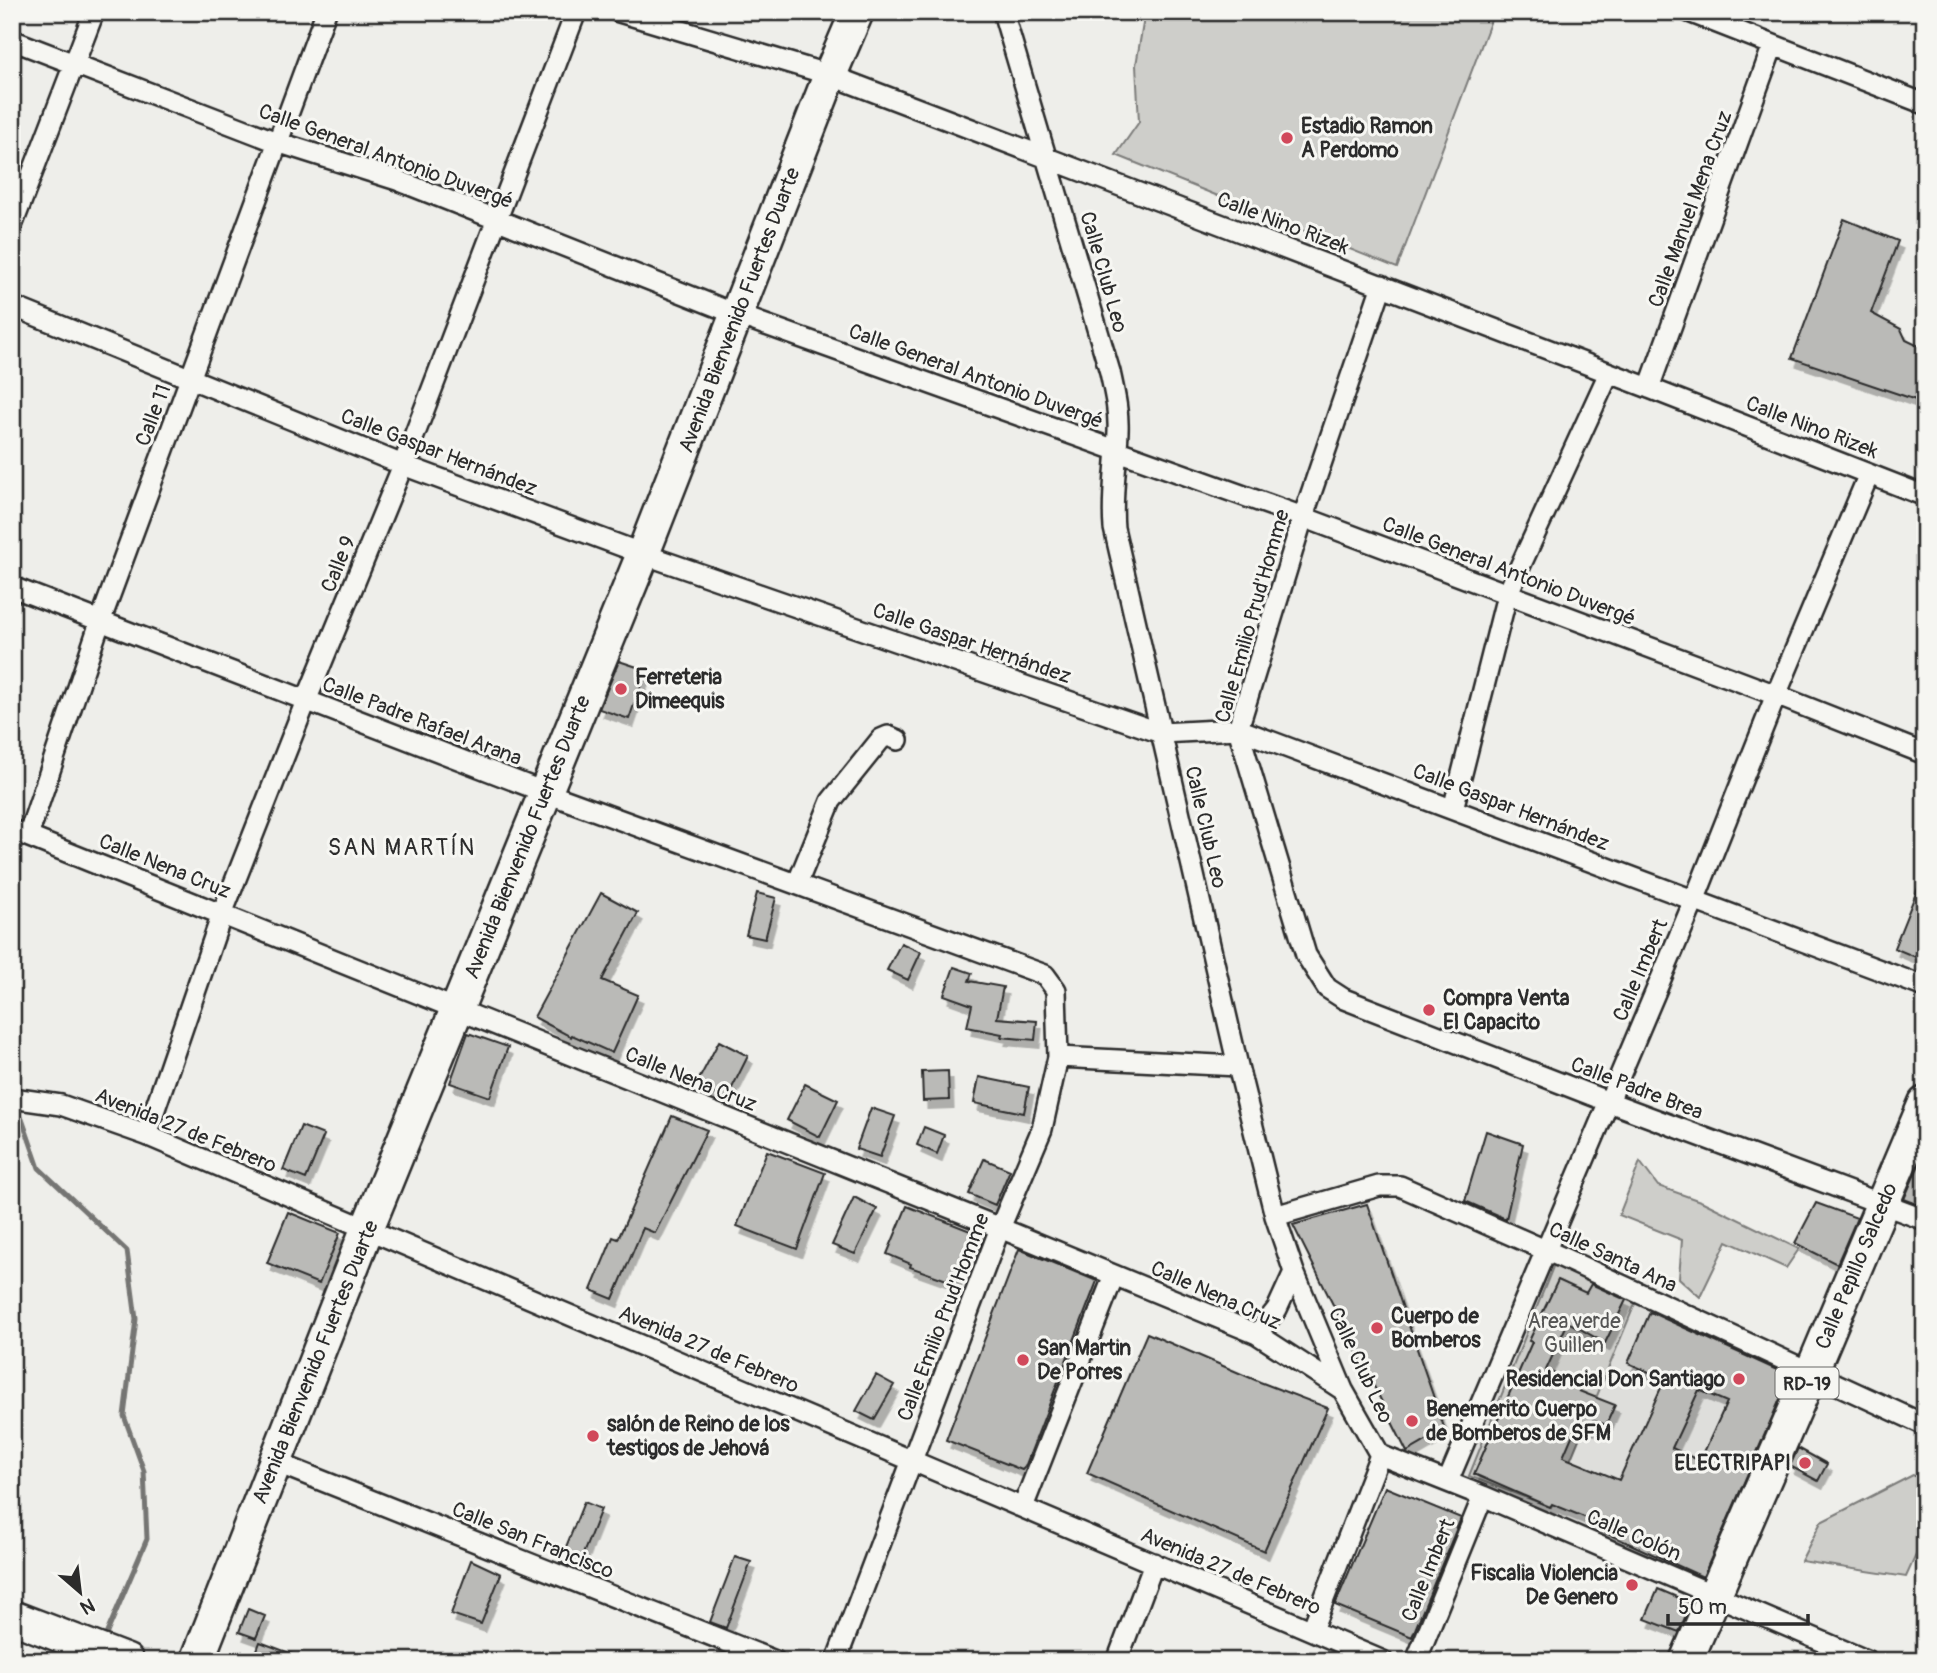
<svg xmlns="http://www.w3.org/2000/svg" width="1937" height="1673" viewBox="0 0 1937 1673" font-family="Pangolin,sans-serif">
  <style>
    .built { fill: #dededb }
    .green { fill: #cececa; stroke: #7c7c7a; stroke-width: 2 }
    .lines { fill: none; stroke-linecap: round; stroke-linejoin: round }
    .stream { stroke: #757573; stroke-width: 5 }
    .building { fill: #babab7; stroke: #2b2b2b; stroke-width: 2; fill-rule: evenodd; filter: url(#shadow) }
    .minor-casing { stroke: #2b2b2b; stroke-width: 24 }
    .primary-casing { stroke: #2b2b2b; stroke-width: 37 }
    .minor { stroke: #f6f6f2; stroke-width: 19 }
    .primary { stroke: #f6f6f2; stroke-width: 32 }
    .poi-dot { fill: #d1495b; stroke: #f6f6f2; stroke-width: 2.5 }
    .labels { text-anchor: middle; stroke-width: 6; stroke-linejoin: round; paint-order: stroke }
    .shield { fill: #f6f6f2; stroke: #686867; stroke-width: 2 }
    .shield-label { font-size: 19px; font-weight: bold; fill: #2b2b2b }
    .poi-label { font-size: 21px; font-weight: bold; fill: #2b2b2b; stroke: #f6f6f2; text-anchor: start }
    .street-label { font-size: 21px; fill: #2b2b2b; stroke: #f6f6f2 }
    .park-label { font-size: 21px; fill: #545453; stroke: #f6f6f2 }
    .neighbourhood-label { font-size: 23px; letter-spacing: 2px; fill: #2b2b2b; stroke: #f6f6f2 }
  </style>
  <defs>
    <filter id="shadow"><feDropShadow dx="4.5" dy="8" stdDeviation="0" flood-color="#0004"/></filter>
  </defs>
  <rect width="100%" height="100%" fill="#eeeeea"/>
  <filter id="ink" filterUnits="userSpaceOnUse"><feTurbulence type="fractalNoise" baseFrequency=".0143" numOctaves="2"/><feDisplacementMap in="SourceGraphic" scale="14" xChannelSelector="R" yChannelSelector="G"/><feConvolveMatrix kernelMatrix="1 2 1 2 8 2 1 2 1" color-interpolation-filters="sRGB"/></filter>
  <g filter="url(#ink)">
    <!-- built -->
    <path class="built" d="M1550,1259L1801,1378L1712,1585L1461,1476Z"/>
    <!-- green -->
    <path class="green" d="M1145,12H1494L1397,268L1116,155L1139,122L1136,65Z
      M1640,1162L1658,1186L1703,1202L1799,1249L1786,1268L1727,1241L1700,1297L1679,1278L1682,1240L1619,1215Z
      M1557,1257L1637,1299L1551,1507L1469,1476Z
      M1913,1475L1925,1483V1535L1906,1577L1801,1561L1821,1522Z"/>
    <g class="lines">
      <!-- stream -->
      <path class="stream" d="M12,1075L15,1085
        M22,1119L39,1168L127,1251L136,1319L124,1416L144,1471L147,1539L103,1642"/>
    </g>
    <!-- building -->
    <path class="building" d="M1844,219L1898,241L1871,313L1901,329L1906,340L1925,349V403L1792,358Z
      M619,661L646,670L629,719L599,709Z
      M1924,873L1925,874V961L1894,948Z
      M601,893L638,913L602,980L638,995L612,1053L572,1035L571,1037L534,1017Z
      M757,893L776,898L765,939L746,935Z
      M901,943L921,952L908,980L887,970Z
      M954,967L972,973L969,981L1003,987L997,1018L1037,1021L1035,1040L1001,1037L1002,1034L967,1027L972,1005L944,995Z
      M468,1033L508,1047L490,1097L450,1083Z
      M719,1041L748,1056L726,1100L696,1085Z
      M948,1071L949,1100L923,1101L922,1072Z
      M979,1077L1029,1087L1024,1113L974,1103Z
      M805,1084L838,1100L820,1137L787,1120Z
      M871,1108L895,1116L880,1157L856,1149Z
      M672,1116L707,1130L655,1233L643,1228L613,1299L591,1290L613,1237L618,1239Z
      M301,1126L324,1135L306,1179L283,1170Z
      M924,1127L944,1135L937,1154L917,1145Z
      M1486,1131L1523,1144L1506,1219L1465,1201Z
      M767,1151L825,1173L797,1249L737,1226Z
      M1925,1151V1207L1904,1199Z
      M984,1159L1010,1170L995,1205L969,1194Z
      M854,1197L877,1209L855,1254L832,1245Z
      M1816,1203L1857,1218L1837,1264L1795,1243Z
      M1367,1204L1445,1430L1407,1452L1293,1225Z
      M907,1206L978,1234L968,1257L965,1255L955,1283L910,1267L911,1264L887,1254Z
      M288,1212L340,1233L319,1284L267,1263Z
      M1019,1249L1097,1281L1025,1467L1022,1470L946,1440Z
      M1558,1280L1586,1293L1591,1284L1626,1300L1605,1343L1568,1322L1546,1370L1582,1386L1579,1391L1615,1405L1606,1425L1593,1420L1590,1427L1578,1422L1563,1457L1619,1480L1665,1379L1628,1363L1650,1312L1790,1376L1703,1577L1597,1529L1599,1523L1552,1504L1550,1507L1474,1474L1532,1342L1529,1341ZM1699,1390L1727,1402L1700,1461L1672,1448Z
      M1147,1333L1260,1382L1328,1408L1264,1551L1087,1473Z
      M876,1375L894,1385L874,1420L856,1411Z
      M1798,1448L1827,1464L1818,1481L1790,1466Z
      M1385,1487L1461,1518L1412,1637L1335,1605Z
      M584,1502L601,1509L577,1569L560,1562Z
      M735,1557L751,1562L726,1628L710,1622Z
      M471,1560L501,1574L481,1624L451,1614Z
      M1658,1589L1691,1603L1679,1632L1645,1619Z
      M248,1609L265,1616L256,1638L239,1632Z
      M260,1642L306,1659L305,1661H253Z"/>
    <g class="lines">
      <defs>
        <path id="minor" d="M619,12L830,75L1649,388L1925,496
          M1003,12L1110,372C1114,391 1119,411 1118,431C1117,464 1111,495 1114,528L1238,1066L1275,1216L1294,1272L1343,1390L1380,1455
          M1689,12L1925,104
          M12,40L277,142L397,180L738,315L1303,517L1776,695L1925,754
          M12,226L94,12
          M1382,285L1303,517L1238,729L1306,955L1327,988L1344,999L1609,1102L1925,1220
          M12,306L403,465L643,554L1161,733L1238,729L1925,987
          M1649,388L1773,45
          M12,587L544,792L1045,975L1056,990L1058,1057L1042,1129L1000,1228L836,1661
          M1453,809L1507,595L1609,373
          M12,830L1000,1228L1257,1334L1343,1390
          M28,836L100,622L326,12
          M797,884L831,801L881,739L888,736L898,740
          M1058,1057L1238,1066
          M12,1098L61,1105L146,1135L1383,1661
          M146,1135L222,914L306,701L403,465L576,12
          M1275,1216L1379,1186H1400L1561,1257L1925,1425
          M1257,1334L1277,1309L1294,1272
          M1380,1455L1483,1496L1868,1661
          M275,1462L775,1661
          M1448,1481L1694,901L1776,695L1869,474
          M1023,1507L1114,1275
          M1312,1630L1380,1455
          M1117,1661L1154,1563
          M1416,1661L1483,1496"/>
        <path id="primary" d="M12,1617L127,1661
          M197,1661L367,1229L643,554L830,75L857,12
          M1686,1661L1811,1373L1925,1103"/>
      </defs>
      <!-- minor casing -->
      <use href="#minor" class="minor-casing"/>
      <!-- primary casing -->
      <use href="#primary" class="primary-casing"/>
      <!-- minor -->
      <use href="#minor" class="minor"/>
      <!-- primary -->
      <use href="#primary" class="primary"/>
    </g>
  </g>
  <!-- markers -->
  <g class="poi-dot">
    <circle cx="1287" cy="138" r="7"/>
    <circle cx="621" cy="689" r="7"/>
    <circle cx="1429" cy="1010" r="7"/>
    <circle cx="1377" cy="1328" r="7"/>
    <circle cx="1023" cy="1360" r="7"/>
    <circle cx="1739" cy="1379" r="7"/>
    <circle cx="1412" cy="1421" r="7"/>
    <circle cx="593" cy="1436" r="7"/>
    <circle cx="1805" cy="1463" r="7"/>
    <circle cx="1632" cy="1585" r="7"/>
  </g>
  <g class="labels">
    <!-- shield labels -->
    <rect class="shield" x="1775.5" y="1367.5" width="63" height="31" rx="5"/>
    <g class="shield-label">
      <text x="1807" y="1390">RD-19</text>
    </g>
    <!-- poi labels -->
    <g class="poi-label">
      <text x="1301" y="133">Estadio Ramon<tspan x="1301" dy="24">A Perdomo</tspan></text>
      <text x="635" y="684">Ferreteria<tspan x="635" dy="24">Dimeequis</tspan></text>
      <text x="1443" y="1005">Compra Venta<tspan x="1443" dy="24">El Capacito</tspan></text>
      <text x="1391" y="1323">Cuerpo de<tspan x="1391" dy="24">Bomberos</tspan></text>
      <text x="1037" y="1355">San Martin<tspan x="1037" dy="24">De Porres</tspan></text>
      <text x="1725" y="1386" text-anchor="end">Residencial Don Santiago</text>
      <text x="1426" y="1416">Benemerito Cuerpo<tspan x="1426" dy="24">de Bomberos de SFM</tspan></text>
      <text x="607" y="1431">salón de Reino de los<tspan x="607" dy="24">testigos de Jehová</tspan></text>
      <text x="1791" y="1470" text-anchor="end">ELECTRIPAPI</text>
      <text x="1618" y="1580" text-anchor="end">Fiscalia Violencia<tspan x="1618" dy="24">De Genero</tspan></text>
    </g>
    <!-- street labels -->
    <g class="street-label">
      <text transform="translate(386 156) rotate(20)" y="7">Calle General Antonio Duvergé</text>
      <text transform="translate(1690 209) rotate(-70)" y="7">Calle Manuel Mena Cruz</text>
      <text transform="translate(1283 223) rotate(21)" y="7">Calle Nino Rizek</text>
      <text transform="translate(1104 272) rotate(74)" y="7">Calle Club Leo</text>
      <text transform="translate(739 310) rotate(-69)" y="7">Avenida Bienvenido Fuertes Duarte</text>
      <text transform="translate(976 376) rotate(20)" y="7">Calle General Antonio Duvergé</text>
      <text transform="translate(153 415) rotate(-69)" y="7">Calle 11</text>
      <text transform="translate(1812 427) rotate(21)" y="7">Calle Nino Rizek</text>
      <text transform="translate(439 452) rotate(21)" y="7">Calle Gaspar Hernández</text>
      <text transform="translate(338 564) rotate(-68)" y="7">Calle 9</text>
      <text transform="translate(1509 571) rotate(21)" y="7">Calle General Antonio Duvergé</text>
      <text transform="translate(1252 616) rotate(-74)" y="7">Calle Emilio Prud'Homme</text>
      <text transform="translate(972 643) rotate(19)" y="7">Calle Gaspar Hernández</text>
      <text transform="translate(422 721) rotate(21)" y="7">Calle Padre Rafael Arana</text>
      <text transform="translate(1511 807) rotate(21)" y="7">Calle Gaspar Hernández</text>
      <text transform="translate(1206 827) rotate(77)" y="7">Calle Club Leo</text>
      <text transform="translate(527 837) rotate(-68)" y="7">Avenida Bienvenido Fuertes Duarte</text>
      <text transform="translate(165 866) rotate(22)" y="7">Calle Nena Cruz</text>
      <text transform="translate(1640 970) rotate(-67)" y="7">Calle Imbert</text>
      <text transform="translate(691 1079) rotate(22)" y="7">Calle Nena Cruz</text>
      <text transform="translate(1637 1088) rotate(21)" y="7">Calle Padre Brea</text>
      <text transform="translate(186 1130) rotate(22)" y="7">Avenida 27 de Febrero</text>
      <text transform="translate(1613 1257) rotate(25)" y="7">Calle Santa Ana</text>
      <text transform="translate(1856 1266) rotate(-67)" y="7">Calle Pepillo Salcedo</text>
      <text transform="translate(1216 1295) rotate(24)" y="7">Calle Nena Cruz</text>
      <text transform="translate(943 1317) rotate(-69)" y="7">Calle Emilio Prud'Homme</text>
      <text transform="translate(709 1349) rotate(23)" y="7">Avenida 27 de Febrero</text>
      <text transform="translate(315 1362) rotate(-68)" y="7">Avenida Bienvenido Fuertes Duarte</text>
      <text transform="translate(1361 1365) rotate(65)" y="7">Calle Club Leo</text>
      <text transform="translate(1634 1535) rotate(23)" y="7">Calle Colón</text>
      <text transform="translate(533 1540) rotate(22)" y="7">Calle San Francisco</text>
      <text transform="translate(1428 1570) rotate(-68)" y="7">Calle Imbert</text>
      <text transform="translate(1231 1571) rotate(23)" y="7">Avenida 27 de Febrero</text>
    </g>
    <!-- park labels -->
    <g class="park-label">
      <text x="1574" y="1328">Area verde<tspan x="1574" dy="24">Guillen</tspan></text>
    </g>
    <!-- neighbourhood labels -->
    <g class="neighbourhood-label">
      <text x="402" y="855">SAN MARTÍN</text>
    </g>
  </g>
  <!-- margin -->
  <rect width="1937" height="1673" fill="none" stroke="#f6f6f2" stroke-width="42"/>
  <rect x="21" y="21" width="1895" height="1631" fill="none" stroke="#2b2b2b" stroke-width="2.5" filter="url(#ink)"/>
  <!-- north arrow -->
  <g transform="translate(80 1592) rotate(152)" stroke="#f6f6f2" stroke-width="5" paint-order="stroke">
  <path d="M0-5L12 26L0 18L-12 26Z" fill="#2b2b2b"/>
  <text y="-10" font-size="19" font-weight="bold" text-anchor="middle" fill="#2b2b2b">N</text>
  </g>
  <!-- scale -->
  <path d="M1668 1614v10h140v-10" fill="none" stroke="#2b2b2b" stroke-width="3.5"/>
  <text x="1678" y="1614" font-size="21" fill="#2b2b2b" stroke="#f6f6f2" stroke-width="5" paint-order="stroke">50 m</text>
</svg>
